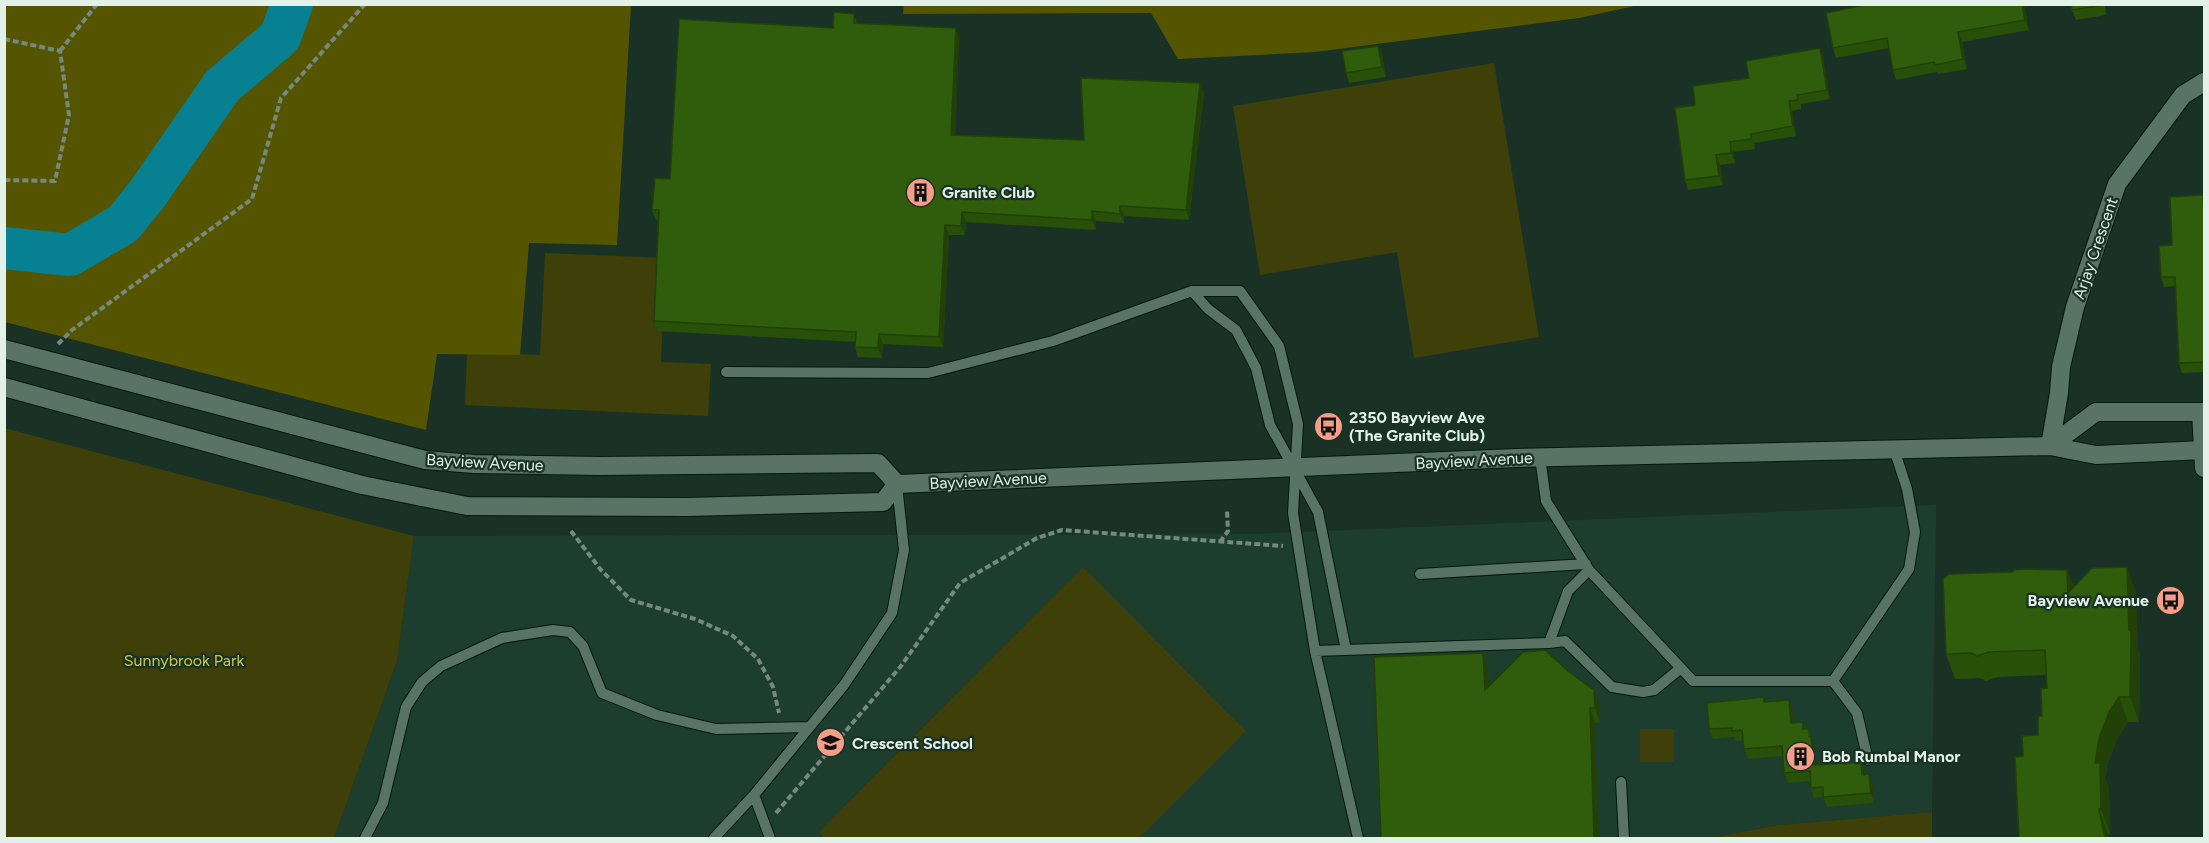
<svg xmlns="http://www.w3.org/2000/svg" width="2209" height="843" viewBox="0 0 2209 843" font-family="Figtree,sans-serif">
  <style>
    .built { fill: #1d3d2e }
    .green { fill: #3f3f09 }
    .forest { fill: #555501 }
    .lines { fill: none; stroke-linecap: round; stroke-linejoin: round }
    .river { stroke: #078092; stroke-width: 42 }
    .lane-casing { stroke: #02190f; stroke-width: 12 }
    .street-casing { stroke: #02190f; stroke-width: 20 }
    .secondary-casing { stroke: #02190f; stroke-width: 20 }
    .path { stroke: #75897e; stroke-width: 4; stroke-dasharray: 6 3; stroke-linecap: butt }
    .lane { stroke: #597365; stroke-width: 10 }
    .street { stroke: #597365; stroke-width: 18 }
    .secondary { stroke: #597365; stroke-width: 18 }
    .secondary-bridge-casing { stroke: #02190f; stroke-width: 20; stroke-linecap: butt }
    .secondary-bridge { stroke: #597365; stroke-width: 18 }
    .wall { fill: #285009 }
    .shaded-wall { fill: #214108 }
    .building { fill: #2f5d0b; stroke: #214108; stroke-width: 1.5 }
    .labels { text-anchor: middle; stroke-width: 4.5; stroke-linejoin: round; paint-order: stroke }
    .poi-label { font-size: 16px; font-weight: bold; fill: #e3f2e9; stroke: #1a3226; text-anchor: start }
    .street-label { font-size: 16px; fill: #e3f2e9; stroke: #1a3226 }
    .park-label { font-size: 16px; fill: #c7c847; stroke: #1a3226 }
  </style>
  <rect width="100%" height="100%" fill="#1a3226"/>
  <!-- built -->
  <path class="built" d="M1936,505L1932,812L1778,825L1709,838H334L397,661L414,536L1253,534Z"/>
  <!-- green -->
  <path class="green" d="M1494,63L1539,337L1414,358L1397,252L1260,275L1233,106Z
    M545,253L665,258L661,362L711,364L708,416L465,405L467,352L540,355Z
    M4,428L414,536L397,661L334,838H5Z
    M1083,567L1246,731L1139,838H825L819,832Z
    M1640,729H1674V762H1640Z
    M1932,812V838H1709L1778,825Z"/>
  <!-- forest -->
  <path class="forest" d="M904,4H1639V5L1579,18L1315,52L1178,59L1151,13L903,14Z
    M4,5H631L617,245L529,243L520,355L437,354L426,430L5,322Z"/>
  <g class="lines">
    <!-- river -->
    <path class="river" d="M4,248L70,255L123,224L148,193L222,86L280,37L292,4"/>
    <defs>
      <path id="lane" d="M1192,291L1208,309L1236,330L1256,368L1270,425L1318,512L1346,650
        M726,372L928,373L1053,341L1192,291H1240L1279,346L1298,424L1293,513L1315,651
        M1540,457L1546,501L1589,570L1693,681H1833L1909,569L1915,532L1907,489L1894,449
        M1420,574L1586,564
        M1549,643L1565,641L1612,687L1643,692L1654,690L1681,668
        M1833,681L1857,713L1868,760
        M1621,782L1624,838
        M754,795L770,838
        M365,838L383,803L406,707L422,682L441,666L502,638L553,630L570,632L583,646L602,693L657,715L716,729L808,727
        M714,838L754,795L844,685L892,613L904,550L897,485
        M1358,838L1315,651L1549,643L1568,591L1589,570"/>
      <path id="street" d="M2050,446L2059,393L2061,367L2075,307L2117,184L2183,95L2204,82"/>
      <path id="secondary" d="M2201,412L2204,468
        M372,446L425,460L474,464L601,466L878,463L897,484
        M2050,446L2096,412H2204
        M362,485L467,506L686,507L883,502L897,484L1516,458L2050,446L2096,455L2204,450"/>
    </defs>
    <!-- lane casing -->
    <use href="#lane" class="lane-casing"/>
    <!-- street casing -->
    <use href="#street" class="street-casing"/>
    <!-- secondary casing -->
    <use href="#secondary" class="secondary-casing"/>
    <!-- path -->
    <path class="path" d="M4,39L60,51L69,115L55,181L4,180
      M60,51L97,4
      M58,344L72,330L252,199L281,98L365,4
      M571,531L601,570L631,600L695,619L733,636L758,659L773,687L779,713
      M1220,542L1228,531L1227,511
      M776,813L901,666L960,583L1037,538L1062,530L1283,546"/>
    <!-- lane -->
    <use href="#lane" class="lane"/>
    <!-- street -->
    <use href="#street" class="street"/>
    <!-- secondary -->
    <use href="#secondary" class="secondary"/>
    <defs>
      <path id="secondary-bridge" d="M4,349L372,446
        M4,387L362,485"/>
    </defs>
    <!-- secondary-bridge casing -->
    <use href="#secondary-bridge" class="secondary-bridge-casing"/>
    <!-- secondary-bridge -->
    <use href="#secondary-bridge" class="secondary-bridge"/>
  </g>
  <!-- wall -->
  <path class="wall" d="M1869,4H2024L2029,30L1962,42L1967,69L1938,74L1937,72L1896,80L1893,70L1889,48L1836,58L1833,48Z
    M2105,4L2106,15L2076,20L2072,10Z
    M854,14L857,23L959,38L955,135L1084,140L1200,83L1204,93L1189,220L1124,216V223L1096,221V230L966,222L965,235H949L943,347L883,344L882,358L858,357L855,347V342L657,331L654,321L659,220H656L652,210L670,179L833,28Z
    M1820,48L1823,58L1830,99L1801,104V109L1792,111L1796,136L1754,143L1755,149L1733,152L1735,163L1720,165L1723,185L1688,190L1685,180L1695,105L1749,78Z
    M1382,55L1386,77L1349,83L1346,73Z
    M2203,195L2205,200V372L2182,373L2179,363L2175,286L2164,287L2161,277L2172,245Z
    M2067,570L2074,588L2136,592L2138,649L2140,655V669L2139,722H2128L2118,737L2108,763L2105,778L2109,788L2110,834H2108L2109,838H2019L2023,756L2038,735L2047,688L2046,675L1998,677L1986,681L1980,678L1955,679L1946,654L2013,572Z
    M1483,653L1488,667L1489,686L1599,704L1600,722L1595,723L1381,838Z
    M1766,702L1793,710L1794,723L1803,722L1805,729H1809L1815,746L1816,765L1861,762L1865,775L1873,784L1874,803L1827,807L1823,797L1814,798L1811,788L1810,781L1788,783L1784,773L1783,756L1748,759L1744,749L1743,740L1736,741L1734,737L1713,739L1709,729Z"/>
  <!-- shaded-wall -->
  <path class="shaded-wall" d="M2022,4H2024L2029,30L2025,20Z
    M956,28L959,38L955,145L951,135Z
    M1958,32L1962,42L1967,69L1963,59Z
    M1378,46L1382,55L1386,77L1382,67Z
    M1820,48L1823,58L1830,99L1827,90Z
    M1200,83L1204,93L1189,220L1186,210Z
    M1789,101L1792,111L1796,136L1793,126Z
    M1730,142L1733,152L1735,163L1731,153Z
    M1716,155L1720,165L1723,185L1719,176Z
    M2203,195L2205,200V233Z
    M1120,206L1124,216V223L1120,214Z
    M1092,211L1096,221V230L1092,220Z
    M962,212L966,222L965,235L961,226Z
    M945,225L949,235L943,347L939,337Z
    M879,334L883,344L882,358L878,348Z
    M2127,567L2136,592L2138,649L2140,655V669L2139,722L2130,697Z
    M2067,570L2076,594L2068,593Z
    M1483,653L1488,667L1490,704L1485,690Z
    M1594,690L1599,704L1600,722L1595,708Z
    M2119,697L2128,722L2118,737L2108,763L2105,778L2109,788L2110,834L2101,809L2095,763L2099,738L2109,712Z
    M1789,700L1793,710L1795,733L1791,723Z
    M1590,708L1595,723L1599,838H1594Z
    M1809,729L1815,746L1817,775L1814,765Z
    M1861,762L1865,772L1866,785L1862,775Z
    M1869,774L1873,784L1874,803L1871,793Z
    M2099,809L2108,834L2109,838H2105Z"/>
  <!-- building -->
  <path class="building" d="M1869,4H2022L2025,20L1958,32L1963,59L1935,65L1934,62L1893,70L1887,38L1833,48L1826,13Z
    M2071,4H2103V5L2072,10Z
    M834,12L854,14V23L956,28L951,135L1084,140L1081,78L1200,83L1186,210L1120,206V214L1092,211V220L962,212L961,226L945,225L939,337L879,334L878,348L855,347L856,332L654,321L659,210H652L655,178L670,179L679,19L833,28Z
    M1378,46L1382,67L1346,73L1342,51Z
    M1820,48L1827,90L1797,95L1798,100L1789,101L1793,126L1751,134V139L1730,142L1731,153L1716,155L1719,176L1685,180L1675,108L1695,105L1693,86L1749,78L1746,61Z
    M2203,195L2205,233V362L2179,363L2175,277H2161L2159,246L2172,245L2170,197Z
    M2127,567L2129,630H2131V645L2130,697H2119L2109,712L2099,738L2095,763H2100L2101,809H2099L2105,838H2019L2015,757L2023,756L2022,736L2038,735V716H2042L2041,689L2047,688L2045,650L1989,652L1977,656L1971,653L1946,654L1943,579L1949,574L2013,572V570L2024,569L2067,570L2068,593L2092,568Z
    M1545,650L1568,671L1594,690L1595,708H1590L1594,838H1381L1374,657L1483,653L1485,690L1523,652Z
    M1764,697V702L1789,700L1791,723L1803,722V729H1809V737H1811L1814,765L1861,762L1862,775L1869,774L1871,793L1823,797V787L1811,788L1810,771L1784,773L1782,746L1744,749L1742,730L1732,731V728L1709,729L1707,703Z"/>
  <!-- icons -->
  <defs>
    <symbol id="building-disc" viewBox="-11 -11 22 22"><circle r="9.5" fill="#f49e8a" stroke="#1a3226"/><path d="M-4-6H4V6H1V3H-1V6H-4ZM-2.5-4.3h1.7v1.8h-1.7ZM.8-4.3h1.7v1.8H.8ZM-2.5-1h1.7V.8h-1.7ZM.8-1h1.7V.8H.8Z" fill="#111"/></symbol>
    <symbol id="bus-disc" viewBox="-11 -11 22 22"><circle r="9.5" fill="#f49e8a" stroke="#1a3226"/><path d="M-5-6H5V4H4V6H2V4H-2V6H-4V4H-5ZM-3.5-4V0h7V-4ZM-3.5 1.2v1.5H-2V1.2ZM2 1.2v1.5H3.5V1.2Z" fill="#111"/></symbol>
    <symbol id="school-disc" viewBox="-11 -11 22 22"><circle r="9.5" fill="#f49e8a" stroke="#1a3226"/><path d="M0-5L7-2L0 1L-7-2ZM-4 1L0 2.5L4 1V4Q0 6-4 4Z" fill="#111"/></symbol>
  </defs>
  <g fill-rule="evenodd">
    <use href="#building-disc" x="904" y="176" width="33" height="33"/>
    <use href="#bus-disc" x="1312" y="410" width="33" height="33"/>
    <use href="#bus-disc" x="2154" y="584" width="33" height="33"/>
    <use href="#school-disc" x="814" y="726" width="33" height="33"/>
    <use href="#building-disc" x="1784" y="740" width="33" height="33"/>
  </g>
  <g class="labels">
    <!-- poi labels -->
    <g class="poi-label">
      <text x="942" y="198">Granite Club</text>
      <text x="1349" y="423">2350 Bayview Ave<tspan x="1349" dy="18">(The Granite Club)</tspan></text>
      <text x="2149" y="606" text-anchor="end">Bayview Avenue</text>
      <text x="852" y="749">Crescent School</text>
      <text x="1822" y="762">Bob Rumbal Manor</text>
    </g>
    <!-- street labels -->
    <g class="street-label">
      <text transform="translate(2095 248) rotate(-71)" y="6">Arjay Crescent</text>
      <text transform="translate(1474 460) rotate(-3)" y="6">Bayview Avenue</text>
      <text transform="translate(485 462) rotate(3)" y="6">Bayview Avenue</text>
      <text transform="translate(988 480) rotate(-3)" y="6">Bayview Avenue</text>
    </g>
    <!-- park labels -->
    <g class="park-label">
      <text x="184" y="666">Sunnybrook Park</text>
    </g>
  </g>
  <!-- border -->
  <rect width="2209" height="843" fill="none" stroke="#e3f2e9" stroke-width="12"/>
</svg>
